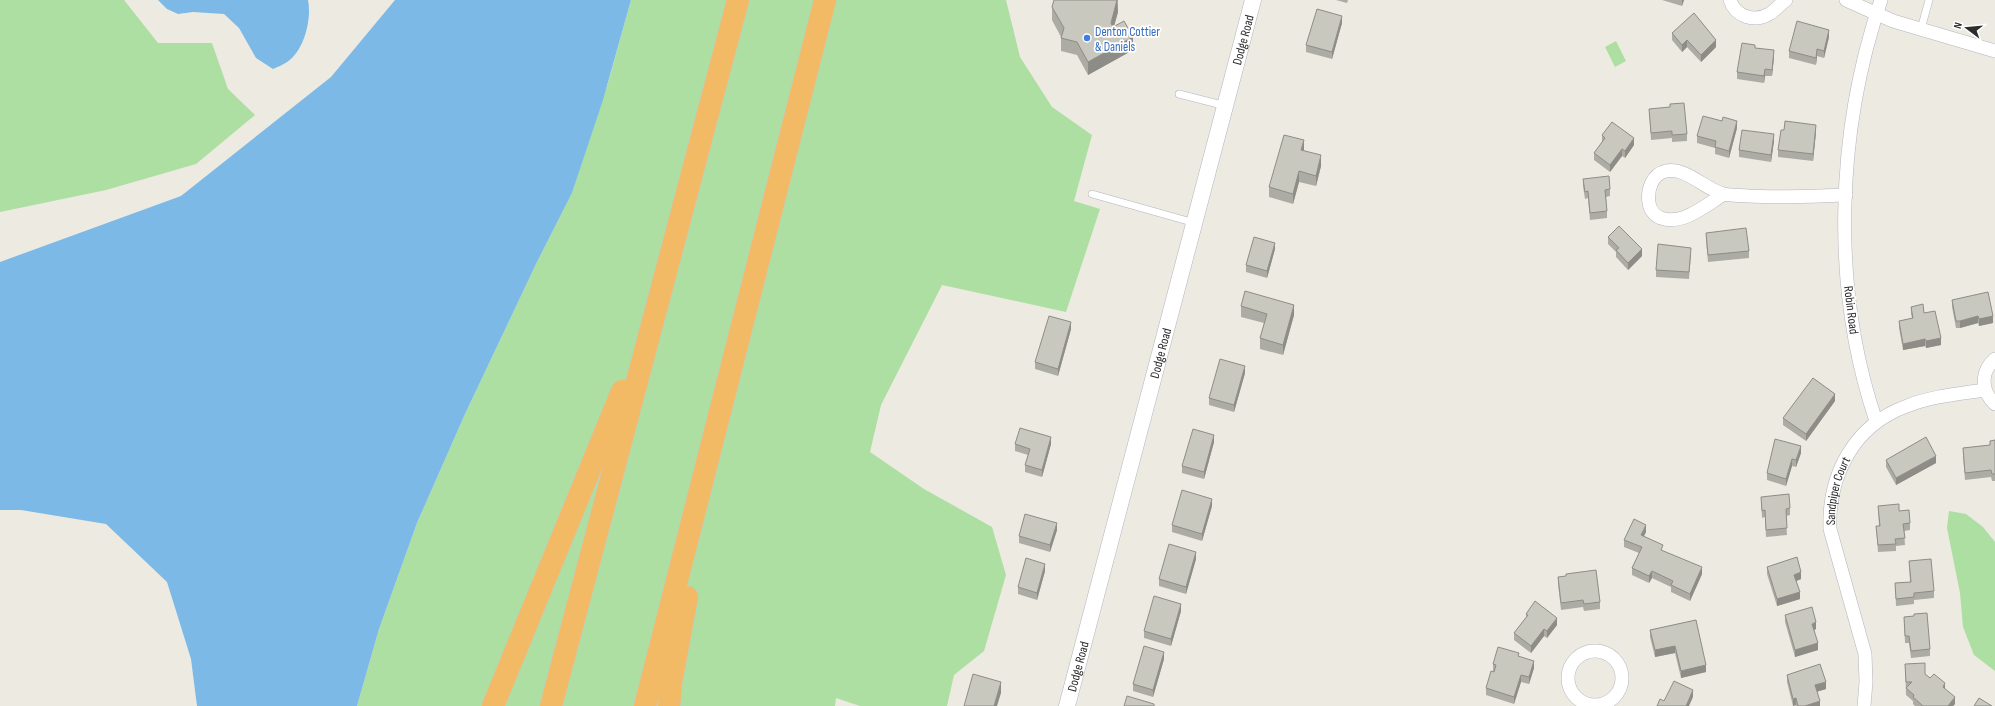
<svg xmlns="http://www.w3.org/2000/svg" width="1995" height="706" viewBox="0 0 1995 706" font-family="'Sofia Sans Condensed',sans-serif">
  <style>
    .green { fill: #acdfa1 }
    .water { fill: #7cb9e7 }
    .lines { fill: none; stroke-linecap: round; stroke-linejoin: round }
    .service-casing { stroke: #b4b4bf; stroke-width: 8 }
    .minor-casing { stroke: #b4b4bf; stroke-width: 14 }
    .tertiary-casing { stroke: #b4b4bf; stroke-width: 17 }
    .motorway-casing { stroke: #c8c8c8; stroke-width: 23 }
    .service { stroke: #fff; stroke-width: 7 }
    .minor { stroke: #fff; stroke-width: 13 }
    .tertiary { stroke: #fff; stroke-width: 16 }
    .motorway { stroke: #f3ba66; stroke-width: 22 }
    .wall { fill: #adaca4 }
    .shaded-wall { fill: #8d8c86 }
    .building { fill: #c9c8bf; stroke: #8d8c86 }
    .shop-dot { fill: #3f7fe0; stroke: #fff; stroke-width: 1.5 }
    .labels { text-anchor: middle; stroke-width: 3.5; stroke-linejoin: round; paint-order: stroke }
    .shop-label { font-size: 13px; fill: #366cbe; stroke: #fff; text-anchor: start }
    .street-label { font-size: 13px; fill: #2d2d2d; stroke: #fff }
  </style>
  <rect width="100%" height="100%" fill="#edeae1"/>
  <!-- green -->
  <path class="green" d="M0,0H124L158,43H212L228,89L255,115L196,164L106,190L0,212Z
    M631,0H1006L1020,57L1052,107L1092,135L1074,201L1100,209L1066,312L942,285L881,405L870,452L924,489L992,527L1006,575L984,651L954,675L947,706H860L836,698L835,706H357L379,629L417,523L465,414L536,264L572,193L608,83Z
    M1616,41L1626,61L1615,67L1605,47Z
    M1949,511L1966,514L1983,527L1995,542V671L1974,655L1963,627L1960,593L1947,528Z"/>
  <!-- water -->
  <path class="water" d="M158,0H308C312,19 304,51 287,62C283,65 277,67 273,69L256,58L239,28L224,14L193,12L178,14L167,9Z
    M395,0H631L603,100L572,193L536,264L465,414L417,523L379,629L357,706H197L191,659L167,582L106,524L21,510H0V262L181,196L331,77Z"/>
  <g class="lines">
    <defs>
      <path id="service" d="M1921,29L1929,0
        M1179,94L1226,106
        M1092,194L1195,223"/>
      <g id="minor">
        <path d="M1730,0C1735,16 1754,23 1769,14C1775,11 1780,4 1786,0"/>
        <path d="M1846,0L1893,21L1995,51"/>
        <path d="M1724,194C1706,205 1682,226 1661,218C1655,216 1650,210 1649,203C1647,190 1652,174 1666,171C1687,167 1705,190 1724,194C1732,196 1741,195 1749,196C1781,198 1813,196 1846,195"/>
        <path d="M1995,359C1980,372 1981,391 1995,404"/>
        <path d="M1876,421C1831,288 1836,133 1881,0"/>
        <circle cx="1595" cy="678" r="27"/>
        <path id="s1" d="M1864,706L1866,682L1865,654L1830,529C1828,475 1854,425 1907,406C1932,396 1959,394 1985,390"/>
      </g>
      <g id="tertiary">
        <path id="s2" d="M1067,706L1253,0"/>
      </g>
      <path id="motorway" d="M493,706L622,391
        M551,706L738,0
        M645,706L825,0
        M669,706L671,683L687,597"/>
    </defs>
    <!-- service casing -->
    <use href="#service" class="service-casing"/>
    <!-- minor casing -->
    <use href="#minor" class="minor-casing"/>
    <!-- tertiary casing -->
    <use href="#tertiary" class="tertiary-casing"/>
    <!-- motorway casing -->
    <use href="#motorway" class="motorway-casing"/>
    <!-- service -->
    <use href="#service" class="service"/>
    <!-- minor -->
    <use href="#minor" class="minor"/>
    <!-- tertiary -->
    <use href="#tertiary" class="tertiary"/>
    <!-- motorway -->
    <use href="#motorway" class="motorway"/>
  </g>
  <!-- wall -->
  <path class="wall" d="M1118,0V12L1114,27L1133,50L1088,75L1077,55L1061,51V37L1052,20V7Z
    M1336,0H1348L1347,3Z
    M1662,0H1684L1682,6Z
    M1342,23L1332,59L1306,52V45Z
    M1672,33L1716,47L1701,62L1687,47L1682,52L1672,40Z
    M1829,37L1824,58L1817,56L1816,65L1789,58V51Z
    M1755,48L1774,57L1772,76H1765L1764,83L1737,79V72Z
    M1649,109L1687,134V141L1672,142V138L1651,140Z
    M1737,128L1729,158L1715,154V148L1697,143V136Z
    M1816,132L1813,161L1778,157V150Z
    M1602,135L1634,145L1625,158L1622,156L1610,172L1594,160V153L1602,142Z
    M1774,141L1771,162L1739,157V150Z
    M1304,150L1321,166L1316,186L1299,182L1293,204L1269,197V187Z
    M1583,179L1610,189V196L1606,197L1607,211V218L1590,220L1588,198L1585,199L1583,186Z
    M1706,233L1749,251V258L1708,262L1706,240Z
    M1608,237L1642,256L1628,270L1616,257V252L1608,244Z
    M1275,249L1267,278L1246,272V265Z
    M1691,255L1689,279L1656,277V270Z
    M1952,300L1993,323L1979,326L1978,323L1960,328H1956L1952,307Z
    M1241,306L1294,315L1283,355L1260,349V338L1264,323L1241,317Z
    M1911,307L1924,313L1941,345L1926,348L1925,346L1903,350L1899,328V321L1912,318L1911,314Z
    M1071,329L1058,376L1035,369V362Z
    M1245,373L1234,412L1209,405V398Z
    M1835,401L1806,441L1783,425V418Z
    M1995,440V481H1992L1991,477L1965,480L1963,455V448L1990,445V441Z
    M1214,442L1204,479L1182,473V466Z
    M1015,444H1051L1042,477L1025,472V465L1028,455L1015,451Z
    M1801,453L1796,467L1792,466L1786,486L1767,480V473Z
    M1886,460L1936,463L1896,485L1886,467Z
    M1761,497L1790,508V515L1786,516L1787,535L1766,537L1765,517L1762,518Z
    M1212,506L1202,541L1172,532V525Z
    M1878,506L1899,511L1910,523V530L1904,531L1905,545L1896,546V551L1878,552L1876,526H1879Z
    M1057,530L1050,552L1019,543V536Z
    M1646,532L1644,536L1663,551L1702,574L1690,601L1671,592V587L1652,578L1649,583L1632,575V568L1639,553L1624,547V540Z
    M1196,559L1186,594L1159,586V579Z
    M1909,561L1934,591V598L1914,600V604L1896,606L1895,583L1910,582Z
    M1767,567L1801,579L1796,581L1800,599L1777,606L1767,574Z
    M1045,571L1037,600L1018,594V587Z
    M1558,577L1600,602V609L1584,611L1583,607L1561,610L1558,584Z
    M1181,611L1171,646L1144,638V631Z
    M1526,614L1557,625L1547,638L1544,636L1531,653L1514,640V633L1526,618Z
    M1785,615L1816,629L1814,630L1818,650L1795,657L1785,622Z
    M1914,616L1930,649V656L1911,658L1909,643H1905L1904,617Z
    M1696,620L1706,672L1681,678L1675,653L1655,657L1650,637V630Z
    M1519,656L1534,668L1529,684L1521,682L1514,704L1486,695V688L1494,672L1493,671V664Z
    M1164,659L1153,697L1133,691V684Z
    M1905,664L1925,674L1945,689L1955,704L1953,706H1915L1913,704V701L1906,695Z
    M1787,675L1826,689L1817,692L1820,706H1796V705L1793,706L1787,682Z"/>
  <!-- shaded-wall -->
  <path class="shaded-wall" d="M1117,0L1118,12L1111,36V23Z
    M1682,0H1684L1682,6Z
    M1342,16V23L1332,59V52Z
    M1829,30V37L1824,58V51Z
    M1133,37V50L1088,75V62Z
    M1687,40V47L1682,52V45Z
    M1716,40V47L1701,62V55Z
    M1817,49V56L1816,65V58Z
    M1774,50V57L1772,76V70Z
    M1765,69V76L1764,83V76Z
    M1737,121V128L1729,158V151Z
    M1816,125V132L1813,161V154Z
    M1774,134V141L1771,162V155Z
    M1634,138V145L1625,158V151Z
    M1304,140V150H1301Z
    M1622,149V156L1610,172V165Z
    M1321,155V166L1316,186V176Z
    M1299,171V182L1293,204V194Z
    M1275,243V249L1267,278V271Z
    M1642,249V256L1628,270V263Z
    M1294,305V315L1283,355V345Z
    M1978,316V323L1960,328V321Z
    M1993,316V323L1979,326V319Z
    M1071,322V329L1058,376V369Z
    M1941,338V345L1926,348V341Z
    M1925,339V346L1903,350V344Z
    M1245,366V373L1234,412V405Z
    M1835,394V401L1806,441V434Z
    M1214,435V442L1204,479V472Z
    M1051,437V444L1042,477V470Z
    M1801,446V453L1796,467V460Z
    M1936,456V463L1896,485V478Z
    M1792,459V466L1786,486V479Z
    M1212,499V506L1202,541V534Z
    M1057,523V530L1050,552V545Z
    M1646,525V532L1641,542V535Z
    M1196,552V559L1186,594V587Z
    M1045,564V571L1037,600V593Z
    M1702,567V574L1690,601V594Z
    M1652,571V578L1649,583V576Z
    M1801,572V579L1794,582V575Z
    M1800,592V599L1777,606V599Z
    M1181,604V611L1171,646V639Z
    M1557,618V625L1547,638V631Z
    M1816,622V629L1812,631V624Z
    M1544,629V636L1531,653V646Z
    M1818,643V650L1795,657V650Z
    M1675,646V653L1655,657V650Z
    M1164,652V659L1153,697V690Z
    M1534,661V668L1529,684V677Z
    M1706,665V672L1681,678V671Z
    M1521,675V682L1514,704V697Z
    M1001,682V693L997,706H994Z
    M1826,682V689L1815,692V685Z
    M1945,683V690L1943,687Z
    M1693,690V697L1689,706H1686Z
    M1955,697V704L1953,706H1948Z
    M1796,698V705L1793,706V699Z
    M1820,701V706H1805Z"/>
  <!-- building -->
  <path class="building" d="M1054,0H1117L1111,23L1113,27L1124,21L1133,37L1088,62L1077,42L1061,38L1064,28L1052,7Z
    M1317,9L1342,16L1332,52L1306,45Z
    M1694,13L1716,40L1701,55L1687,40L1682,45L1672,33Z
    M1797,21L1829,30L1824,51L1817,49L1816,58L1789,51Z
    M1742,43L1755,45V48L1774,50L1772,70L1765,69L1764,76L1737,72Z
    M1684,103L1687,134L1672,135V131L1651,133L1649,109L1670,107V104Z
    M1703,116L1722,121L1723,117L1737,121L1729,151L1715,147L1716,141L1697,136Z
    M1785,121L1816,125L1813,154L1778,150L1781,130H1784Z
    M1612,122L1634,138L1625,151L1622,149L1610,165L1594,153L1605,138L1602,135Z
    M1742,130L1774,134L1771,155L1739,150Z
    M1284,135L1304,140L1301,150L1321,155L1316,176L1299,171L1293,194L1269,187Z
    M1609,176L1610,189L1605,190L1607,211L1590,213L1588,191L1585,192L1583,179Z
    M1619,226L1642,249L1628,263L1616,250L1619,248L1608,237Z
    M1746,228L1749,251L1708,255L1706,233Z
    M1254,237L1275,243L1267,271L1246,265Z
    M1658,244L1691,248L1689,272L1656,270Z
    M1245,291L1294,305L1283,345L1260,338L1267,314L1241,306Z
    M1988,292L1993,316L1979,319L1978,316L1960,321H1956L1952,300Z
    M1923,304L1924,313L1935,311L1941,338L1926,341L1925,339L1903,344L1899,321L1913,318L1911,307Z
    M1049,316L1071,322L1058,369L1035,362Z
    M1220,359L1245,366L1234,405L1209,398Z
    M1813,378L1835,394L1806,434L1783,418Z
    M1020,428L1051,437L1042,470L1025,465L1030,449L1015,444Z
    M1193,429L1214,435L1204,472L1182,466Z
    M1926,437L1936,456L1896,478L1886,460Z
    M1775,439L1801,446L1796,460L1792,459L1786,479L1767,473Z
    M1995,440V474H1992L1991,470L1965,473L1963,448L1990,445V441Z
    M1182,490L1212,499L1202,534L1172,525Z
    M1789,494L1790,508L1786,509L1787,528L1766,530L1765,510L1762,511L1761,497Z
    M1899,504V511L1909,510L1910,523L1903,524L1905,538L1895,539L1896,544L1878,545L1876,526H1880L1878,506Z
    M1025,514L1057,523L1050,545L1019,536Z
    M1634,519L1646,525L1641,535L1663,545L1661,550L1702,567L1690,594L1671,585L1673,581L1652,571L1649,576L1632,568L1642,547L1624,540Z
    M1169,544L1196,552L1186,587L1159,579Z
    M1797,557L1801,572L1794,575L1800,592L1777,599L1767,567Z
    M1026,558L1045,564L1037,593L1018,587Z
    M1931,559L1934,591L1914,593V597L1896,599L1895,583L1911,582L1909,561Z
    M1596,570L1600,602L1584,604L1583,600L1561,603L1558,577L1566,576V574Z
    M1154,596L1181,604L1171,639L1144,631Z
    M1535,601L1557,618L1547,631L1544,629L1531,646L1514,633L1528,615L1526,614Z
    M1812,607L1816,622L1812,624L1818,643L1795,650L1785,615Z
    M1927,613L1930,649L1911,651L1909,636H1905L1904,617L1914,616V614Z
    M1696,620L1706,665L1681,671L1675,646L1655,650L1650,630Z
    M1144,646L1164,652L1153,690L1133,684Z
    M1498,647L1519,653L1518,656L1534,661L1529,677L1521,675L1514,697L1486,688L1491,671L1494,672L1496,665L1493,664Z
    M1925,663V674L1930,678L1934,674L1945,683L1943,687L1955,697L1948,706H1923L1913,697L1914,695L1906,688L1912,682H1906L1905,664Z
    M1820,664L1826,682L1815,685L1820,701L1805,706H1798L1796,698L1793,699L1787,675Z
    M973,674L1001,682L994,706H964Z
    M1674,681L1693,690L1686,706H1657L1660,699L1664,701Z
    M1127,696L1154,704V706H1124Z
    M1979,698L1992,706H1974Z"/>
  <!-- markers -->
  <circle class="shop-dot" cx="1087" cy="38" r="4"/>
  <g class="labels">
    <!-- shop labels -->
    <g class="shop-label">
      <text x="1095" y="36">Denton Cottier<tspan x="1095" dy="15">&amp; Daniels</tspan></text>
    </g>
    <!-- street labels -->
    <g class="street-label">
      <text dy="5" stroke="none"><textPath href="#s2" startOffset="689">Dodge Road</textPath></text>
      <text transform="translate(1852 310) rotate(83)" y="5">Robin Road</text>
      <text dy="5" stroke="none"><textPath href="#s2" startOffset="365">Dodge Road</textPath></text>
      <text dy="5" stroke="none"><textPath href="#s1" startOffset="221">Sandpiper Court</textPath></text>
      <text dy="5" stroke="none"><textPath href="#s2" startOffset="41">Dodge Road</textPath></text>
    </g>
  </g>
  <!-- north arrow -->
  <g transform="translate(1967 28) rotate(286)" stroke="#ffffff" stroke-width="3" paint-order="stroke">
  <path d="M0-3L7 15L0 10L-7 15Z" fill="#2d2d2d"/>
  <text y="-6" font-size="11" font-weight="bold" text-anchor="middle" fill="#2d2d2d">N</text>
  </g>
</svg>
